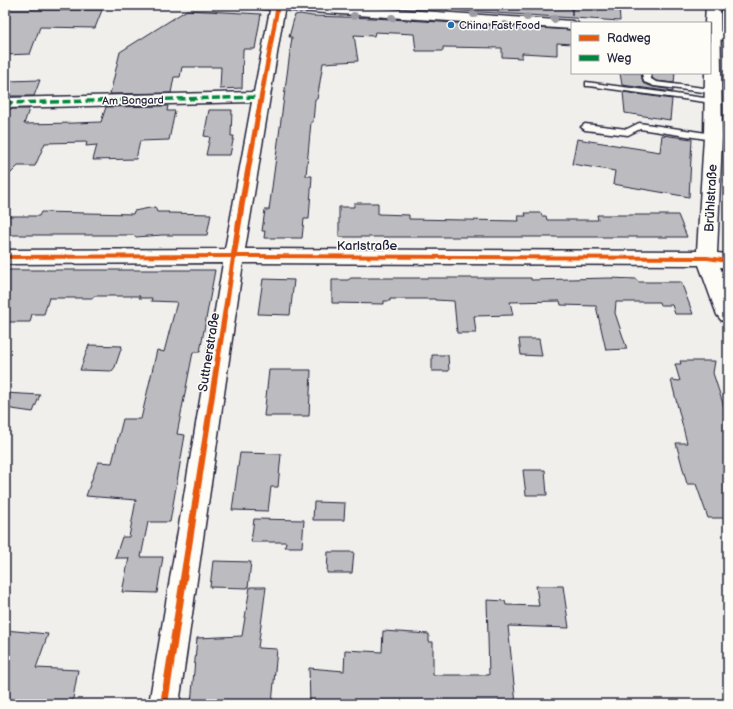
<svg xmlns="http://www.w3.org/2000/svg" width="733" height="709" viewBox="0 0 733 709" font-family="'Balsamiq Sans',sans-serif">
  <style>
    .building { fill: #bcbcc0; stroke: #22223b }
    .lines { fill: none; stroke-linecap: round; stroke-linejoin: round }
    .service-casing { stroke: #22223b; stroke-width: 3 }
    .minor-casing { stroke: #22223b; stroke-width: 3 }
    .tertiary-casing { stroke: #22223b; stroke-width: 3 }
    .service { fill: #fdfcf7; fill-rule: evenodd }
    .minor { fill: #fdfcf7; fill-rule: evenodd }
    .tertiary { fill: #fdfcf7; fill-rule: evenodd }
    .quiet { stroke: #00873e; stroke-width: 3.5; stroke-dasharray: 8 3.5; stroke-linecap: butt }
    .cycleway-casing { stroke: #fdfcf7; stroke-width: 2 }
    .cycleway { fill: #e8590c; fill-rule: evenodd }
    .tree { fill: #9c9ba3 }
    .poi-dot { fill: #1f6fb2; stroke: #fdfcf7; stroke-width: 1.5 }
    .labels { text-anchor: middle; stroke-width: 3; stroke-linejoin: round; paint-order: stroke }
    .far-poi-label { font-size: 11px; fill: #22223b; stroke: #fdfcf7; text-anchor: start }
    .far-street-label { font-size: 11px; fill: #22223b; stroke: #fdfcf7 }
    .street-label { font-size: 13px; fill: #22223b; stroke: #fdfcf7 }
  </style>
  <rect width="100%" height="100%" fill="#f0efec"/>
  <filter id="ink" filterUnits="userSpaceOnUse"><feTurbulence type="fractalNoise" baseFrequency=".025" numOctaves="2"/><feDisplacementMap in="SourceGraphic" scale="8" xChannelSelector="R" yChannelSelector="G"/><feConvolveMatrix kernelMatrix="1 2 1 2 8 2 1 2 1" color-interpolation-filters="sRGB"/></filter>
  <g filter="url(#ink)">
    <!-- building -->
    <path class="building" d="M373,5H572V16V5H619L620,21Z
      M5,10H102L95,28L40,27L30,54L5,55Z
      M187,10L261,14L255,49H243L242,88L220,89L221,67H182L180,77H174L171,93L110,94L120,52Z
      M300,14L312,16L373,18L572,30V44L557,43V55L522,53V58L502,57V48L443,47V51H416L414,34L375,32L374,36L354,35L358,61L323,63L318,94L317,99H315L313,122H311L306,176H312L309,219H304L302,238H264L265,231H262L265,210H269L292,37H289L295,15Z
      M620,73H641L643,83L654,87L673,90V92L622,85Z
      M652,73H675L674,83L656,81L652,78Z
      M40,80L34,96H5V91L9,81Z
      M623,92L672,99L670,120L625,113Z
      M168,106L167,111H175L169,140L140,141L136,159L93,160L97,145L86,146L87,142L45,143L35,166H18L5,179V109H29L24,124L75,123L101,122L106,107Z
      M209,110H232L231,136H234L230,155H206L210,137L204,136Z
      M662,135L692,139L689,197L613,184L615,171L572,164L577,139L660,152Z
      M354,203H378V214L409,215V219L519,221L518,216H526L525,213H541L542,216H546L547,220H598L597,215H678L687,237H339V207H354Z
      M155,207L157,212H169L168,213L211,214L207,235H162L136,237L133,235H5V216H39L41,212L133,214L134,211Z
      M5,270H215L200,352H193L177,434L185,435L170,522H148L141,557H163L157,593L122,592L129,558H115L122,537H129L136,500L86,496L98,462L112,463L123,419H141L157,350L164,352L177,302L151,301L152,298H139L140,296H94L93,298H49L44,314H32L30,322H5Z
      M351,278H531V280L609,278L636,279L638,282H681L693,314H675L672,305H660L659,302H616L615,313L627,349L606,350L596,306L561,305L560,301L510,302L513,315L474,316L476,333H457L454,301L435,300V299H390V301H384V304L332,303V280H348Z
      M263,279L294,280L290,315L258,314Z
      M519,339H539L542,356L521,355Z
      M89,345L122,346L115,367L112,371L80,370Z
      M432,355H448L449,371H432Z
      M680,361H715L713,373L728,419V518H708L696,484H687L676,443H687L671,380L680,381L675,364H681Z
      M269,370H311L309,416H264Z
      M5,393L40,395L33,412L5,408Z
      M240,453L281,454L278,487H271L268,511L232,510Z
      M523,470H545L547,495H526Z
      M314,502L345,503L344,520H313Z
      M254,519L304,520L302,547H285L286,542H251Z
      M328,552H354L352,573H327Z
      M213,561L251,562L248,588L210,587Z
      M536,586H563L569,628L508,626L516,704H310L309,668L344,671L345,650L382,652L383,631L429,634V642H433V675H489L487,600L505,601L506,605L539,606Z
      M250,587H266L258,648L277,649L272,704H191L197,638L242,636Z
      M5,630L48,634L36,668L78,670L72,704H5Z"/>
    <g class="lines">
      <defs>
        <path id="service" d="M642,73H650L651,79L656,82L712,89L716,91L712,93L654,86L644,82Z
          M586,82L712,99L716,101L712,103L589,86H586Z
          M639,123L713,134L717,137L713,140L640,129L628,135L585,130L581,127L585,124L627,129Z"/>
        <path id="minor" d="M271,5H285L245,249L697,251L704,137L705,73H710V23H705L706,5H720L722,137L717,253L728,254V268L720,267L728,287V323L721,320L717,315L699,265L243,263L179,704H149L223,263L5,264V250L225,249L252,102L5,108V98L254,92Z"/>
        <path id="tertiary" d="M257,5H330L572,21L578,23H572V29L264,9L259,8Z
          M710,31L728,32V40L710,39Z"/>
      </defs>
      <!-- service casing -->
      <use href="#service" class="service-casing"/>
      <!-- minor casing -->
      <use href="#minor" class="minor-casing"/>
      <!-- tertiary casing -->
      <use href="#tertiary" class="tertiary-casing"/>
      <!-- service -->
      <use href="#service" class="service"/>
      <!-- minor -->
      <use href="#minor" class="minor"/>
      <!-- tertiary -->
      <use href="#tertiary" class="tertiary"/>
      <!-- quiet -->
      <path class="quiet" d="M5,103L262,97"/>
      <defs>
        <path id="cycleway" d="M276,5H280L245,203L237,254L707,256L728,259V263L707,260L236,258L168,704H160L231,258L5,259V255L231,254L239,203Z"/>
      </defs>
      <!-- cycleway casing -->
      <use href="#cycleway" class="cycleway-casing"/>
      <!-- cycleway -->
      <use href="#cycleway" class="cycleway"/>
    </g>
    <!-- trees -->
    <g class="tree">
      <circle cx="474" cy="14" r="4"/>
      <circle cx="354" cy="16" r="4"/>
      <circle cx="527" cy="17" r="4"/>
      <circle cx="392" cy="18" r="4"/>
      <circle cx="554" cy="19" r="4"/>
      <circle cx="505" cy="25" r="4"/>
    </g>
  </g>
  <!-- markers -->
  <circle class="poi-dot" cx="451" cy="25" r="4"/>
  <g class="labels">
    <!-- far-poi labels -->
    <g class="far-poi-label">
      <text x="459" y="29">China Fast Food</text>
    </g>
    <!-- far-street labels -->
    <g class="far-street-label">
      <text transform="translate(133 100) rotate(-1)" y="4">Am Bongard</text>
    </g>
    <!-- street labels -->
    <g class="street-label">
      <text transform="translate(710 198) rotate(-87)" y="5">Brühlstraße</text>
      <text x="367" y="250">Karlstraße</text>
      <text transform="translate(208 352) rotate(-81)" y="5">Suttnerstraße</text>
    </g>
  </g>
  <!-- margin -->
  <rect width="733" height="709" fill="none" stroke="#fdfcf7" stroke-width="20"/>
  <rect x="10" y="10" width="713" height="689" fill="none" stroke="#22223b" stroke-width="1.5" filter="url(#ink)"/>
  <!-- legend -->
  <rect x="571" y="22" width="140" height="52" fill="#fdfcf7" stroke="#a5a5ac"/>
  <rect x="579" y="35" width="20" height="6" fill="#e8590c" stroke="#a5a5ac"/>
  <text x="607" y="42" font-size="12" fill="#22223b">Radweg</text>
  <rect x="579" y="55" width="20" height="6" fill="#00873e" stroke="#a5a5ac"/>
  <text x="607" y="62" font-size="12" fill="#22223b">Weg</text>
</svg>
